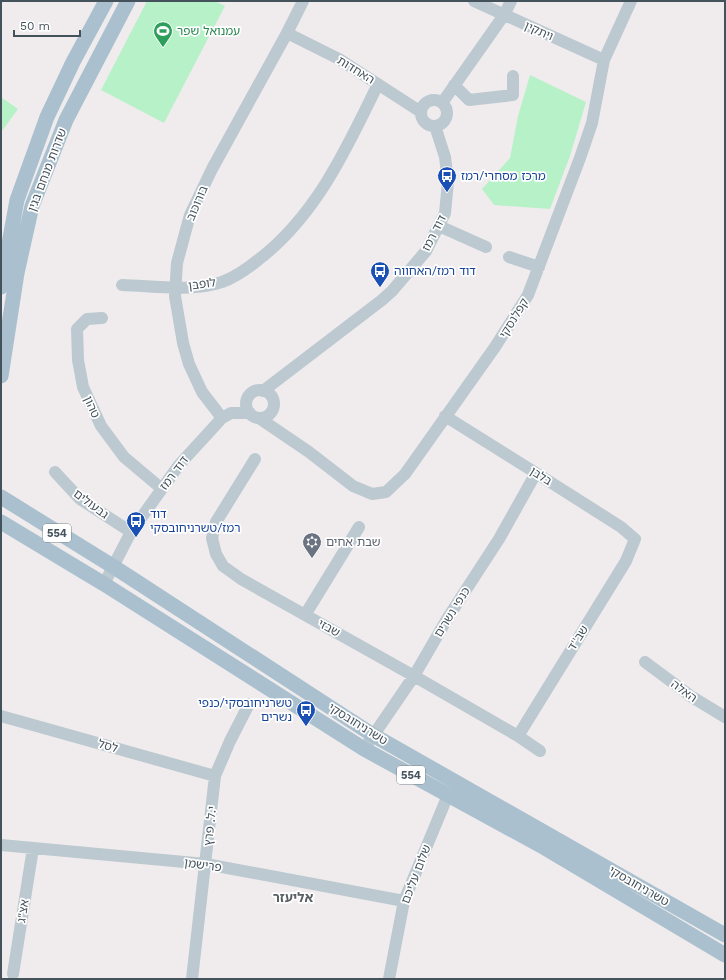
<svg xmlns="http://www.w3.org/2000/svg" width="726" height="980" viewBox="0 0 726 980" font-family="'Work Sans','Noto Sans Hebrew',sans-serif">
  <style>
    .green { fill: #b7f1c8 }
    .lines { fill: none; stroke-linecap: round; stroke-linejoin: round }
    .minor { stroke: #bcc9d0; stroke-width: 12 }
    .major { stroke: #aac0ce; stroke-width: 15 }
    .labels { text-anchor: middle; stroke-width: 3.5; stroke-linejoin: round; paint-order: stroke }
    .shield { fill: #fff; stroke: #7c868c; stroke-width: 1 }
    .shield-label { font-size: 11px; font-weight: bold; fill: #44525b }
    .leisure-label { font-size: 12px; fill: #27864d; stroke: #fff; text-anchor: start }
    .street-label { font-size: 12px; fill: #44525b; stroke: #fff }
    .transit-label { font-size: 12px; fill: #164399; stroke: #fff; text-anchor: start }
    .worship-label { font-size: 12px; fill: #5b616d; stroke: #fff; text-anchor: start }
    .neighbourhood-label { font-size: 13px; font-weight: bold; fill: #595e62; stroke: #fff }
  </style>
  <rect width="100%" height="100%" fill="#f0eced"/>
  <!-- green -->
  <path class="green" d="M147,1H215L225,6L164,123L101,90Z
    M530,75L586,102L570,156L550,209L494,205L482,189L510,158L518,116Z
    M1,97L18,109L2,131H1Z"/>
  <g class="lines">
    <!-- minor -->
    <path class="minor" d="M474,1L604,60
      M287,33L339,59L421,112
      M454,85L469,100L513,95V76
      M421 113a13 13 0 1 1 26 0a13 13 0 1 1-26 0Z
      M442,103L504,15L511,1
      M439,226L486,247
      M509,257L539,267
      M122,285C155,286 191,292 222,282C236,277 247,269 258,260C316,216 347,148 378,84
      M102,318L87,319L77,329L78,360L83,387L101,426L124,457L162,489
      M246 404a14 14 0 1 1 28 0a14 14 0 1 1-28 0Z
      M263,391L382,300L392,291L426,251L445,213L448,182L445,157L435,126
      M445,416L536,473L621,527L635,539L626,561L518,736
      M222,418L202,392L189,364L183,343L175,296L177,263L190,215L212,169L287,33L303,1
      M259,418L309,452L353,486L372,494L386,492L405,474L495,347L528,295L580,158L592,123L604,60L631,1
      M255,459L216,522L212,538L216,554L223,566L241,579L414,676L518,736L540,751
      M55,472L80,499L131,532
      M104,584L131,532L179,465L222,418L231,413H250
      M305,615L359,527
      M645,662L692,697L725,717
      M1,716L215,776
      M364,749L414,676L447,619L499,539L536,473
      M1,845L206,864L404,901
      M13,974L33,848
      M192,979L215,776L230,741L249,704
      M389,979L404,901L448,795"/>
    <!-- major -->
    <path class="major" d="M1,287L17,200L47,117L73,62L106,1
      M1,376L17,273L32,206L66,120L128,1
      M1,497L114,567L373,735L725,935
      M1,522L104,584L364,749L545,848L725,955"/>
  </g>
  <!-- icons -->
  <defs>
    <symbol id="stadium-pin" viewBox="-11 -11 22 30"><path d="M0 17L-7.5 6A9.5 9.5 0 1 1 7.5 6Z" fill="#2e9e5b" stroke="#fff"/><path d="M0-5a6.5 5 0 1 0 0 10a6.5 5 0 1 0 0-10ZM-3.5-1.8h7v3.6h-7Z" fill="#fff"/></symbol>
    <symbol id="bus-pin" viewBox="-11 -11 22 30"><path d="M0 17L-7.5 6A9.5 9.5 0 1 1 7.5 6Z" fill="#1a4fb4" stroke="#fff"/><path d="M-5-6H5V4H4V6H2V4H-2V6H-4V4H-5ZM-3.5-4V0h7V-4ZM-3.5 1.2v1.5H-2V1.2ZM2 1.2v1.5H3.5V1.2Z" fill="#fff"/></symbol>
    <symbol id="synagogue-pin" viewBox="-11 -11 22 30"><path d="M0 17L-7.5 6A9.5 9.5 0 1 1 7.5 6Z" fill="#6b7280" stroke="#fff"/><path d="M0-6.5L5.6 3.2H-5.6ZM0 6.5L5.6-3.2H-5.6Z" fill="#fff"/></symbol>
  </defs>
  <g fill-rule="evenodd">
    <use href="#stadium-pin" x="152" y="20" width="22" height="30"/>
    <use href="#bus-pin" x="436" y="165" width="22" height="30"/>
    <use href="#bus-pin" x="369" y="260" width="22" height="30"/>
    <use href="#bus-pin" x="125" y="510" width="22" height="30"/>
    <use href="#synagogue-pin" x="301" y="531" width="22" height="30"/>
    <use href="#bus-pin" x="295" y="699" width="22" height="30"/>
  </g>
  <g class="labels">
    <!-- shield labels -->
    <g class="shield">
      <rect x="43" y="524" width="28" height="18" rx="3"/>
      <rect x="397" y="766" width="28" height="18" rx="3"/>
    </g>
    <g class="shield-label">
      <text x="57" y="537">554</text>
      <text x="411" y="779">554</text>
    </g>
    <!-- leisure labels -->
    <g class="leisure-label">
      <text x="177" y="35">עמנואל שפר</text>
    </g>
    <!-- street labels -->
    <g class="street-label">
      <text transform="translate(539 31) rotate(24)" y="4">ויתקין</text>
      <text transform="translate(356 70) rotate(32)" y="4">האחדות</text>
      <text transform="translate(47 170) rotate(-69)" y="4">שדרות מנחם בגין</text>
      <text transform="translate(197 203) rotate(-67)" y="4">בורוכוב</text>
      <text transform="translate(434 233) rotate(-63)" y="4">דוד רמז</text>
      <text transform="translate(202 284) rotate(-7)" y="4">לופבן</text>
      <text transform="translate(514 318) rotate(-58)" y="4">קפלנסקי</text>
      <text transform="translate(92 407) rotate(66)" y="4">טהון</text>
      <text transform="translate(174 473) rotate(-53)" y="4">דוד רמז</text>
      <text transform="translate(541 476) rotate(32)" y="4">בלבן</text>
      <text transform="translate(91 504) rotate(37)" y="4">גבעולים</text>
      <text transform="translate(452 612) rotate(-58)" y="4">כנפי נשרים</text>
      <text transform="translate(329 628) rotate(29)" y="4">שבזי</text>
      <text transform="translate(578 638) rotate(-58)" y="4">שב''ד</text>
      <text transform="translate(684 691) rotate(36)" y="4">האלה</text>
      <text transform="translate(358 724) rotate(32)" y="4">טשרניחובסקי</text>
      <text transform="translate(108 746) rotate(16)" y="4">לסל</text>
      <text transform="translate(210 826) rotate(-84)" y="4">י.ל. פרץ</text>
      <text transform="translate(203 865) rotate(8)" y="4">פרישמן</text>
      <text transform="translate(416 874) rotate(-69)" y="4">שלום עליכם</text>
      <text transform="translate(639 886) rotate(30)" y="4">טשרניחובסקי</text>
      <text transform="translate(23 911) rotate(-81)" y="4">אצ"ג</text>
    </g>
    <!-- transit labels -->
    <g class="transit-label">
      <text x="461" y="180">מרכז מסחרי/רמז</text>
      <text x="394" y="275">דוד רמז/האחווה</text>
      <text x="150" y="518">דוד<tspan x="150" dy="14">רמז/טשרניחובסקי</tspan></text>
      <text x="292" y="707" text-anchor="end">טשרניחובסקי/כנפי<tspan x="292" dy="14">נשרים</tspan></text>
    </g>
    <!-- worship labels -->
    <g class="worship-label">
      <text x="326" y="546">שבת אחים</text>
    </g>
    <!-- neighbourhood labels -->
    <g class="neighbourhood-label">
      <text x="293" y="902">אליעזר</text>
    </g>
  </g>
  <!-- border -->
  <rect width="726" height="980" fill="none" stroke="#44525b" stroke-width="4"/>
  <!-- scale -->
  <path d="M14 30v6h66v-6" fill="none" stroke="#44525b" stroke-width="2"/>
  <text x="20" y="30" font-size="12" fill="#44525b" stroke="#ffffff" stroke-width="3" paint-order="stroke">50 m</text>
</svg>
